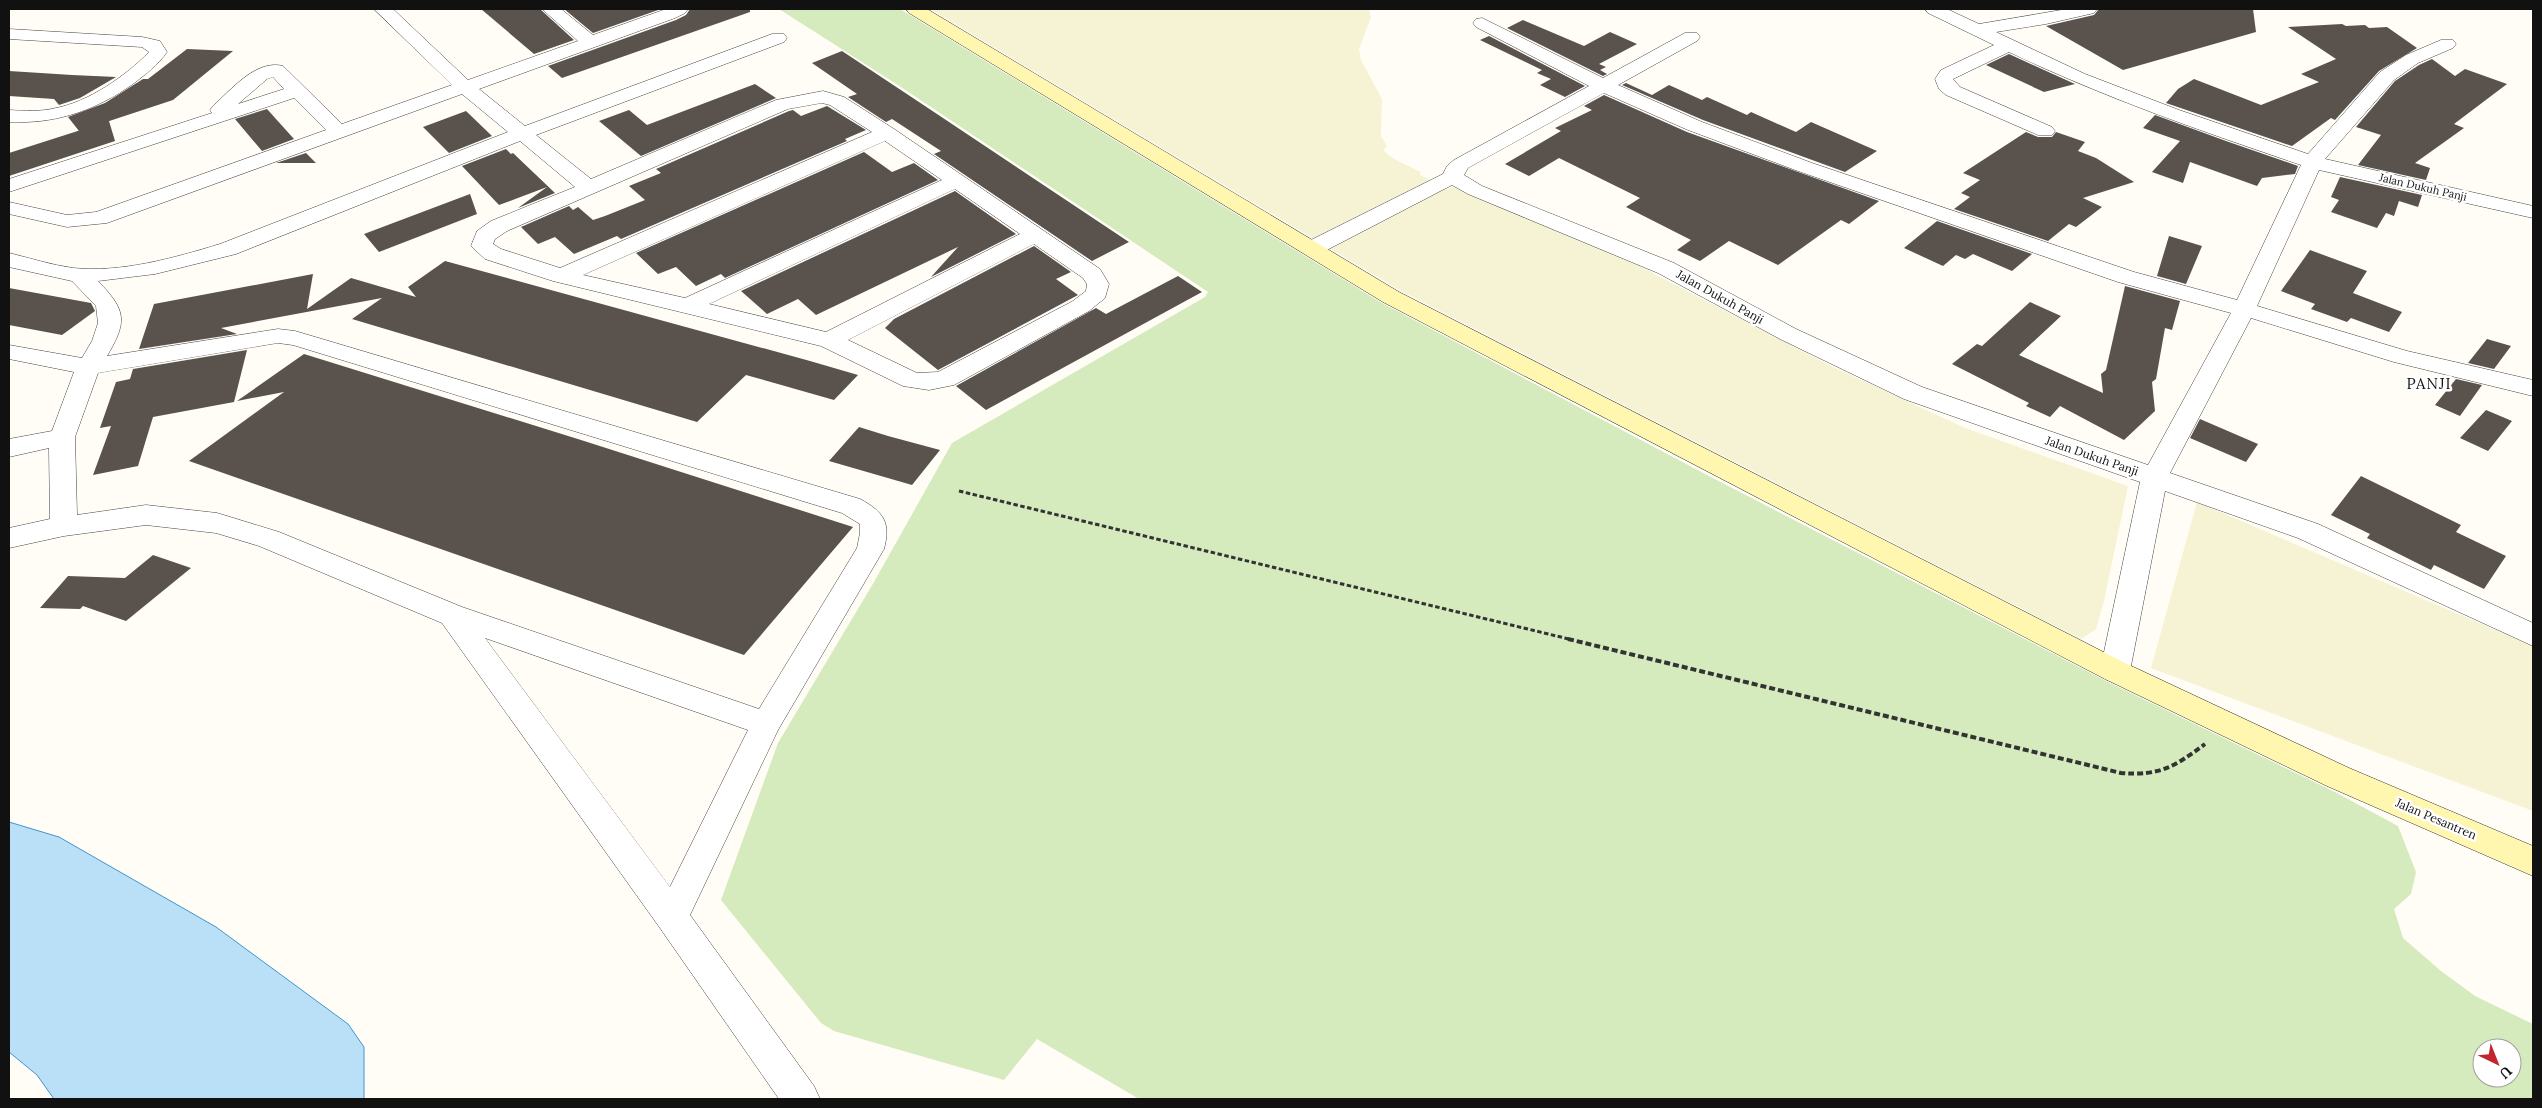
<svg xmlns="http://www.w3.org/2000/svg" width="2542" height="1108" viewBox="0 0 2542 1108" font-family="Lora,serif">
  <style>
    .farmland { fill: #f6f3d4 }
    .green { fill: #d5ebbd; fill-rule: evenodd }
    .water { fill: #b9e0f7; stroke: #3f96cf }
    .building { fill: #5a524d }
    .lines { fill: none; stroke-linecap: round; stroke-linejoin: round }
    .minor-casing { stroke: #444; stroke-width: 1 }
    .secondary-casing { stroke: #333; stroke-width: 1 }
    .path-far1 { stroke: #333; stroke-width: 3; stroke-dasharray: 4.5 2.5; stroke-linecap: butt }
    .path { stroke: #333; stroke-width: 4; stroke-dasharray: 6 3; stroke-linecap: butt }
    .minor { fill: #fff; fill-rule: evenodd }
    .secondary { fill: #fff6b0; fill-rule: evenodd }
    .labels { text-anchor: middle; stroke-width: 5; stroke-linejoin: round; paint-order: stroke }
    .far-street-label { font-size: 11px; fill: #111; stroke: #fff }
    .street-label { font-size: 12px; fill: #111; stroke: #fff }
    .quarter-label { font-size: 15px; letter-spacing: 1px; fill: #111; stroke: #fff }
  </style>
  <rect width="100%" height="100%" fill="#fffdf5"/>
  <!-- farmland -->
  <path class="farmland" d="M930,9H1369L1371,17L1359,49L1361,60L1382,99L1381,136L1387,146L1383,150L1394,159L1421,172L1420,175L1447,189L1455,186L1626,259L1829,365L1965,428L2128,486L2104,601L2096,629L2081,639L1401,291Z
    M2197,502L2533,646V811L2151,668Z"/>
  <!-- green -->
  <path class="green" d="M779,9H900L1382,303L1707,475L2108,682L2333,791L2398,826L2416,872L2411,894L2394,909L2403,938L2441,971L2475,996L2533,1024V1099H1139L1037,1039L1004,1080L834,1031L821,1023L721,900L778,743L874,582L952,443L1205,297L1208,292L901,87ZM2482,1048H2512V1078H2482Z"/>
  <!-- water -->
  <path class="water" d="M9,822L59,837L216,927L348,1024L364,1047V1099H54L37,1075L9,1052Z"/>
  <!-- building -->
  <path class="building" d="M481,9H540L574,40L534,54Z
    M564,9H661L593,33Z
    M690,9H750V12L562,78L548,66L676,20L686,15Z
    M2099,9H2253L2256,32L2123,70L2046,26L2094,15Z
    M1523,20L1584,46L1610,32L1637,44L1599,64L1606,67L1600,70L1607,74L1603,76L1507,28Z
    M2342,24L2346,26L2365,25L2369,28L2387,27L2417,48L2379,71L2335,120L2331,118L2292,146L2166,103L2178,89L2194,79L2261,105L2319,82L2301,74L2336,59L2288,27Z
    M1489,36L1585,86L1565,97L1540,85L1551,79L1537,73L1542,70L1480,40Z
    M187,49L233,51L173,100L79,131L68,117L105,103L143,79H148Z
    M842,51L934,112L1129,242L1092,261L934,154L941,151L892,119L886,122L848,97L857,94L812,63Z
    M2009,54L2044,70L2075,84L2044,92L1986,65Z
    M2432,59L2455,76L2465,69L2507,84L2454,124L2464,128L2415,163L2430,168L2426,180L2358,165L2381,135L2356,127L2395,81L2419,65Z
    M9,71L72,75L116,77L80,98L59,105L54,99L9,96Z
    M1626,83L1652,95L1669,85L1702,100L1707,97L1747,115L1751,112L1796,132L1811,122L1877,151L1845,172L1703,120L1622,85Z
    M755,84L776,98L641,156L599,121L629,110L647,125Z
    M1604,95L1687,132L1879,201L1849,224L1841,220L1778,265L1729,241L1700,261L1677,250L1691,240L1626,207L1640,198L1559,158L1529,176L1505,164L1561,131L1555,128L1592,110L1584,106Z
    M827,106L866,130L845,139L847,141L621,239L617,236L574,254L555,237L538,244L521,227L569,206L573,210L578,207L593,220L605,216L645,200L629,186L661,173L656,169L789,111L793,110L801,116Z
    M267,109L294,139L262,151L235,119Z
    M466,111L492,136L449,153L423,127Z
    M2155,115L2226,141L2298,166L2295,174L2262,178L2257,186L2190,162L2183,183L2152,172L2180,141L2143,128Z
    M109,121L115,141L9,176V153Z
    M2026,132L2038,137H2052L2056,132L2085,142L2078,151L2096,158L2134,182L2083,198L2102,207L2076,227L2069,224L2048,241L1954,209L1970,197L1961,193L1980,180L1963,173Z
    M506,149L511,154L513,153L555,193L518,208L547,187L499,205L462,166Z
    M864,152L892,172L914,163L938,180L725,278L721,274L696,286L676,267L658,274L636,253Z
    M306,153L316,163H276Z
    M2340,177L2422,195L2418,207L2399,201L2394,216L2386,213L2377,228L2331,212L2339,200L2331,197Z
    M955,191L1016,234L931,277L958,247L816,315L798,299L767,314L741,291Z
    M470,194L477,214L379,252L364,234Z
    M1937,221L2032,254L2012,271L1973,254L1965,259L1956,255L1943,266L1904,248Z
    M2169,236L2202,246L2186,284L2157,276Z
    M1034,246L1071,272L1056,279L1078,295L938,370L885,328L894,319Z
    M2310,250L2367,271L2353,293L2402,312L2389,332L2351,318L2347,322L2311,309L2315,304L2281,291Z
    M445,261L810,361L858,375L834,400L746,375L697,422L352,319L382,298L221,328L237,334L139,349L154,304L313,274L307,309L351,278L416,297L408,287Z
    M1178,276L1202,292L986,410L956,386L1096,308L1106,314Z
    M2125,286L2180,301L2172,330L2165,328L2156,379L2152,382L2155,411L2124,440L2060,406L2050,417L2026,406L2029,403L1952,364L1977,344L1982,346L2030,302L2061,316L2019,355L2103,393L2101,374L2106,370Z
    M9,288L91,303L95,311L62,335L9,325Z
    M2487,339L2511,346L2494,369L2468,363Z
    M247,350L234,402L153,417L138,466L93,475L111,426L100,428L116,382L130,379L133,369Z
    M304,354L581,440L853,527L744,655L189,461L284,392L237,401Z
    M2456,379L2482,385L2460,416L2435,405Z
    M2486,410L2512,421L2488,451L2460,438Z
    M2200,419L2258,444L2246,462L2190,438Z
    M859,427L888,436L940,450L912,485L829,461Z
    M2361,476L2461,525L2456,532L2506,556L2484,589L2434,565L2431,570L2367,538L2370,534L2331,515Z
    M153,555L191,568L126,621L83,606L80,609L40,608L68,576L125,578Z"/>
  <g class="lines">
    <defs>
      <path id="minor" d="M374,9H393L468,80L578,41L542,9H561L593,35L666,9H688L685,13L675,18L479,89L525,126L772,34H784L787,38L784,42L536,135L591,179L776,100L823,91L844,97L894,129L1100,269L1109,284L1105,298L1089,311L954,385L929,390L903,386L821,346L553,281L485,259L471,246L477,231L491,221L575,187L520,141L236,254L155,274L98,281C126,310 128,321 107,356L278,329L295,331L860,499C884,512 891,523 884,549L778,730L690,915L814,1086L820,1099H779L660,928L442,623L259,546L216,533L146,525L64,536L9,548V528L50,519L49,448L9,457V439L52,431L74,372L9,359V345L82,358L92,341L98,323L96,306L72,281L9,267V253C30,258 51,265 73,268C121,273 174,258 220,244L508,132L462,94L107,223L67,227L9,214V202L67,215L96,212L326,130L294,98L9,192V179L212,113L210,110L213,106C231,90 256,59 283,66L342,124L452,85ZM273,77L284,89L238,104L267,79ZM822,103L830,105L872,132L560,268L501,249L493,244L495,239L507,231L788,109ZM885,141L942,180L685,298L583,275ZM955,189L1020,234L826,332L709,304ZM1034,244L1083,278L1087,284L1086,291L1073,301L938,372L917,373L848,340ZM278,343L293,345L842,513L860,524V533L857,548L759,709L462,607L279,532L217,513L146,505L77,515L75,437L98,373ZM485,638L748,730L670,887Z
        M1925,9H1947L1979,24L2067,9H2097L2094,13L2046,24L1996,32L2085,74L2179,110L2308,154L2380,72L2406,55L2441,40H2453L2456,44L2453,48L2418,63L2394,80L2325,159L2533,206V218L2319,170L2257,306L2407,351L2533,380V396L2394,362L2251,318L2170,473L2318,524L2533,623V646L2298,538L2165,491L2130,671L2125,679L2115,683L2105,679L2100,671L2140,482L1904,399L1780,339L1658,273L1468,194L1452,185L1321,253L1313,255L1305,253L1302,248L1305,243L1443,174L1447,166L1454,160L1589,86L1476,27L1473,23L1476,19L1482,18L1603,78L1685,33H1697L1700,37L1697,41L1618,85L1702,122L1812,163L2134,272L2237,300L2301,165C2201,131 2103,97 2009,52L1953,79L1960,87L2052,127L2055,131L2052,135H2038L1946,95L1939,89L1935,79L1941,70L1994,45L1928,13ZM1604,93L1688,130L1798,171L2118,282L2231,313L2148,465L1922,387L1796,329L1674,263L1482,186L1464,175L1468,168Z
        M9,29L142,37L160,41L167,52C158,65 146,74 133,84C94,111 56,124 9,122V110C24,111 40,112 56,108C88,102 126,76 149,52L142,47L9,39Z"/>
      <path id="secondary" d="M906,9H927L1399,292L2125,663L2349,768L2533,846V876L2327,786L2105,679L1383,302L909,13Z"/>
    </defs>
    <!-- minor casing -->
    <use href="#minor" class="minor-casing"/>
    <!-- secondary casing -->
    <use href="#secondary" class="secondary-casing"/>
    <!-- path-far1 -->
    <path class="path-far1" d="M959,491L1573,640"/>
    <!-- path -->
    <path class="path" d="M1568,639L2121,773C2160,776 2174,767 2205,744"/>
    <!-- minor -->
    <use href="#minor" class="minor"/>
    <!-- secondary -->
    <use href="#secondary" class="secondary"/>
  </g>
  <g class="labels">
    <!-- far-street labels -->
    <g class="far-street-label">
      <text transform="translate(2423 187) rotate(13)" y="4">Jalan Dukuh Panji</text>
    </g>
    <!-- street labels -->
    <g class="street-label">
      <text transform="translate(1720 297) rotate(29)" y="4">Jalan Dukuh Panji</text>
      <text transform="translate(2092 456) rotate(19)" y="4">Jalan Dukuh Panji</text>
      <text transform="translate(2436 819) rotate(23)" y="4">Jalan Pesantren</text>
    </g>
    <!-- quarter labels -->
    <g class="quarter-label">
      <text x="2429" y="389">PANJI</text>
    </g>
  </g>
  <!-- border -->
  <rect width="2542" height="1108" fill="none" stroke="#111111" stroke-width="20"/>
  <!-- north arrow -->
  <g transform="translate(2497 1063) rotate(137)"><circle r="24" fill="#ffffff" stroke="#a0a0a0"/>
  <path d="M0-4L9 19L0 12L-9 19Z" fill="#c4262e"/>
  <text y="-8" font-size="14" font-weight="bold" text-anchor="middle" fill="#111111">U</text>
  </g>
</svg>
